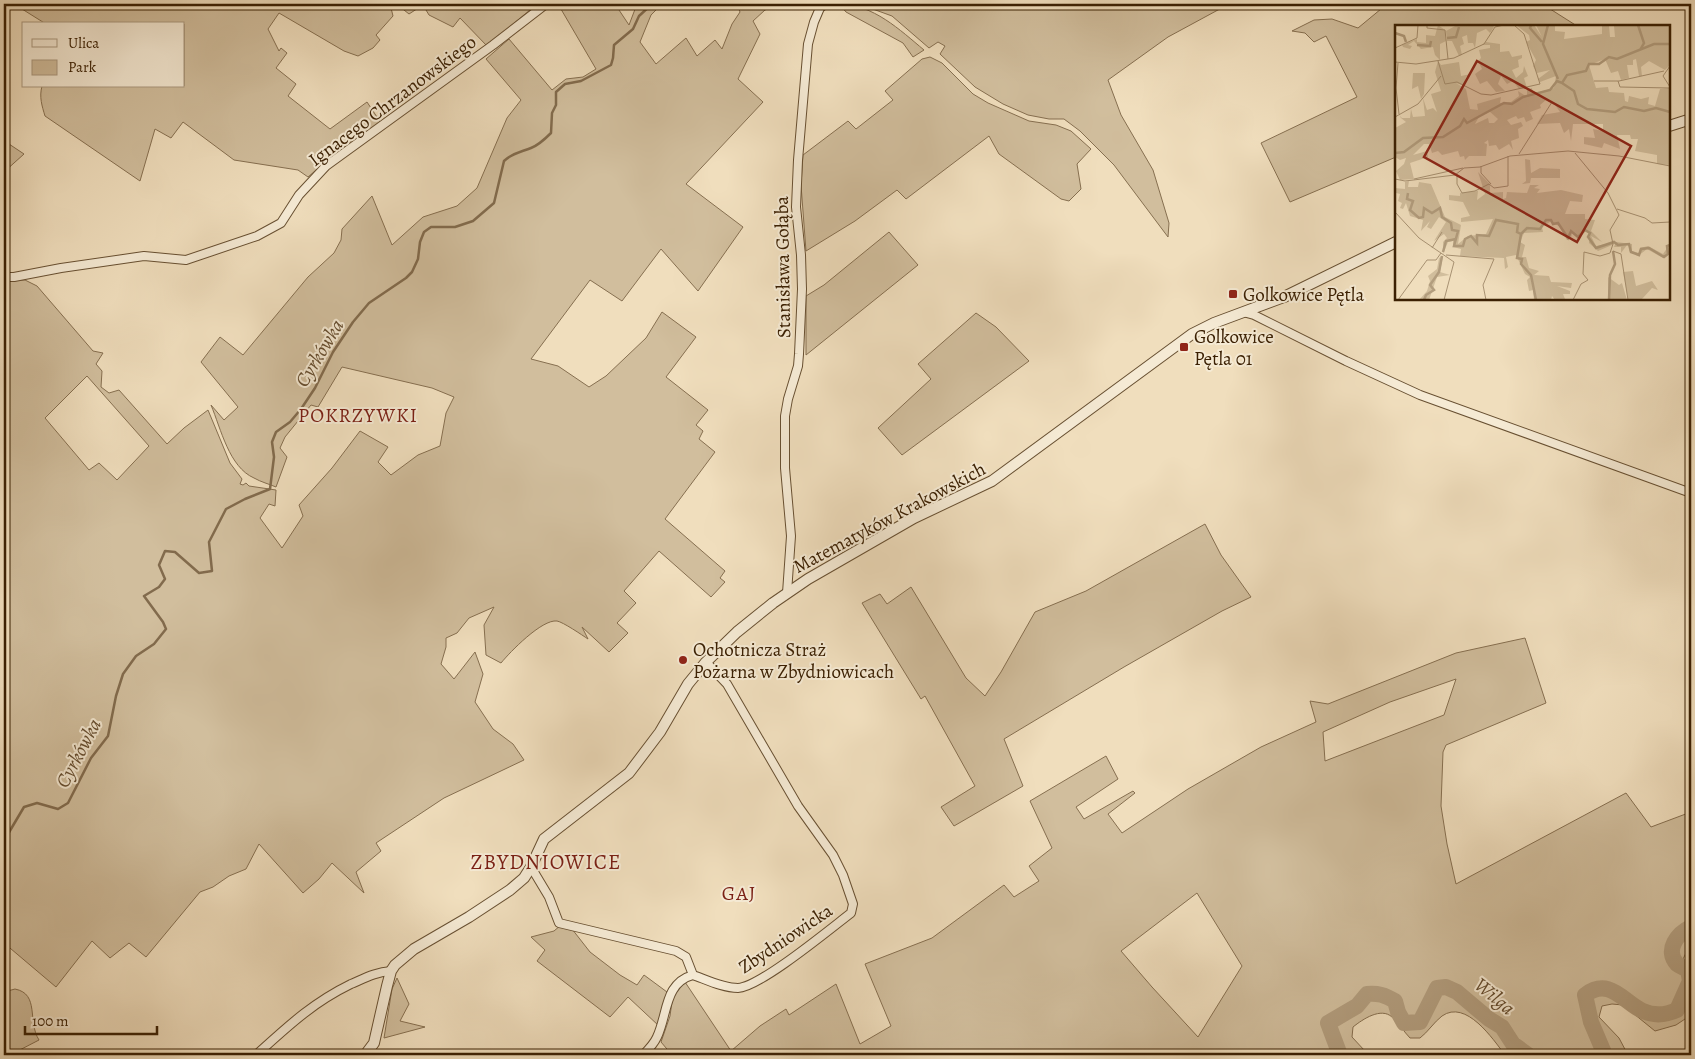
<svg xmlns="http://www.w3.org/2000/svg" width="1695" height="1059" viewBox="0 0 1695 1059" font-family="Alegreya,serif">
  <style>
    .green { fill: #d1be9d; stroke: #866f50; fill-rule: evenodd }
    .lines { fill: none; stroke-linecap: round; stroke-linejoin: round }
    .stream { stroke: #826b4d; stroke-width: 2.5 }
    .river { stroke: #b29d7e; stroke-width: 16 }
    .minor-casing { stroke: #685032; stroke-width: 10 }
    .tertiary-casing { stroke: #685032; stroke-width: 12 }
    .minor { stroke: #f5ead4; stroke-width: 8 }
    .tertiary { stroke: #f5ead4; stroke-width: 10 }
    .poi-dot { fill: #8f2418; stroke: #f5ead4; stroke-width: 2 }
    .labels { text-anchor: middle; stroke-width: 4; stroke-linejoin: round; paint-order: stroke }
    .street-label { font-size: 19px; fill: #3b2003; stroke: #f5ead4 }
    .poi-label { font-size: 19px; fill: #3b2003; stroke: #f5ead4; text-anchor: start }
    .water-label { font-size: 20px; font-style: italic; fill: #654c2e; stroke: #f5ead4 }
    .neighbourhood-label { font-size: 20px; letter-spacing: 1px; fill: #7a1f14; stroke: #f5ead4 }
    .quarter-label { font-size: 21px; letter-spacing: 1px; fill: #7a1f14; stroke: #f5ead4 }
    .inset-river { fill: none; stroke: #b29d7e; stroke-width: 2.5 }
    .inset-road { fill: none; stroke: #a89273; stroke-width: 1 }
    .view { fill: #8f2418; fill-opacity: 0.15; stroke: #8f2418; stroke-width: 2.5 }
    .inset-edge { fill: none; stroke: #3b2003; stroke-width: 2.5 }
  </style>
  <rect width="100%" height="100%" fill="#f0debd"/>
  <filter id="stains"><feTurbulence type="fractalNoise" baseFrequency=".004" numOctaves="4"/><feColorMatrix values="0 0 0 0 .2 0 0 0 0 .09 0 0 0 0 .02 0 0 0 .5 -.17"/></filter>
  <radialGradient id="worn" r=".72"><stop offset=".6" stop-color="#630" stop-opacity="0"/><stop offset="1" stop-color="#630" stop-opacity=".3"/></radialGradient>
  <!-- green -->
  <path class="green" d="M14,4H385L391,8L393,16L376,35L380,40L373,48L358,56L344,51L279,13L268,29L279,51L281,48L287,53L276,68L296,84L288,96L330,129L367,102L381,123L344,146L308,177L298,170L234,160L183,122L171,138L155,129L140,181L45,116C42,106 39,97 42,86H184V24H46Z
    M400,4H537L487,46L460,18L453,27L429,15L423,5L409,14L399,6Z
    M558,4H615L629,25L637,4H662L651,15L640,42L656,64L686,38L697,56L715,40L722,49L732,24L740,12L737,4H781L765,10L753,21L760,34L738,79L763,102L686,184L743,227L698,291L661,249L622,301L590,280L531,359L558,366L589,387L606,376L646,338L662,312L696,337L666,377L708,410L696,425L703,431L699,439L715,452L665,519L725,571L720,578L725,582L711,597L659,551L624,591L636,603L617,623L628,633L609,652L582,627L588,639C582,635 563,622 557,621C542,619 510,652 501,663L486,655L484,625L494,607L469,618L457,633L446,638V647L441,664L454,679L475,652L483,674L475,702L493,729L513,744L524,760L444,798L376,843L381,851L356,872L364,893L332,863L319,879L303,893L259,844L246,869L229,876L213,887L200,892L146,957L129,943L110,958L92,941L56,987L4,943V280H25L37,286L93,351L103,353L96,364L102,371L101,387L109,393L119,390L167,444L184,428L208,410L230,463L242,479L240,484L243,485L246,483L249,486L276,490L275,506L269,504L260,518L282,548L303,516L299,505L332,468L360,431L388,447L378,462L391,475L418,455L440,446L446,413L454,397L432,388L342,367L318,407L311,405L285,437L280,448L287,457L276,487C269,484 261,482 254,478C229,467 221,429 211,405L224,420L238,407L201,362L220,337L243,355L308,277L334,253L341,240L342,229L372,196L392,245L423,217L457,206L477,188L507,118L521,100L486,59L509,39L552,90L566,79L583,77L596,69ZM87,376L149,446L117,480L99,463L89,470L45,418Z
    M839,4C873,4 900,30 924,50L913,57L903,43L846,12Z
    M859,4H1229L1168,37L1108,80L1121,115L1153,170L1169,223L1168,237L1114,165L1080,131L1064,119H1049L1028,115L1003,104L975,87L940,54L945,46L938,42L929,48L892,16Z
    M1387,4H1546L1547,7L1577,26H1396V157L1290,202L1261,143L1357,97L1326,36L1314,42L1305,33L1292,31L1314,20L1332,19L1358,28Z
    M930,57L942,63L973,94L988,103L1029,121L1056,125L1071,131L1091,149L1077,164L1081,189L1069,201L1061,199L999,154L989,136L906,199L897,190L855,221L806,251L801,185L803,155L848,121L856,129L893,100L885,91L922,59Z
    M9,144L24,154L4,172V148Z
    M889,232L918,265L806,355V296L824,285Z
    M976,313L996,327L1029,361L902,455L878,428L931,379L918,364Z
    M1205,524L1221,555L1251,597L1222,611L1124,667L1004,739L1023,786L954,826L941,807L975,786L925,696L921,699L862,603L880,594L887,604L911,587L966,678L985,696L1001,672L1035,612L1086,591Z
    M1525,638L1546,703L1446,745L1443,752L1441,806L1447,844L1456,884L1626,793L1651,827L1691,812V943L1683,959L1691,975V1015L1676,1025L1655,1031L1623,1005L1612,1004L1602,1006L1599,1017L1619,1038L1628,1055H1505C1493,1039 1466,999 1442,1016C1434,1022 1428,1032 1420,1038H1410C1404,1032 1399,1023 1392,1017C1381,1007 1363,1019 1353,1027L1352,1037L1365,1051V1055H672L661,1042L670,1016L673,994L685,982L731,1051L760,1026L786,1009L789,1015L836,984L860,1044L891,1026L865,964L932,938L1004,885L1014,897L1039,881L1029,866L1052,848L1030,801L1106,756L1118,779L1076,807L1084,819L1133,791L1135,793L1108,814L1122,833L1188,789L1261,747L1316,722L1310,701L1328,704L1456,653ZM1456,679L1444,715L1325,761L1323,732L1390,702ZM1197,893L1242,966L1198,1037L1152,987L1121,951Z
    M561,925L572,929L590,952L620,975L637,985L644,975L667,992L659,1026L628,997L610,1017L537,961L545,950L531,937L554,931Z
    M397,978L409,1004L400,1021L425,1027L384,1038L392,989Z
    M15,989C40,994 27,1021 39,1040L10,1055H4V992Z"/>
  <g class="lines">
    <!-- stream -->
    <path class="stream" d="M4,837L8,834L24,807L37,803L58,809L68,803L91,758L108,736L116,696L123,674L136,656L154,644L166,629L163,622L144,596L159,587L165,579L159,565L165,551L175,552L199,573L212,571L209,542L226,509L245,499L270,489L274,457L272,442L276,432L290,422L301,409L315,388L333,352L353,322L369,303L406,278L412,272L418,259L420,242L424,232L431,227H455L473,221L494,203L504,161C512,153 521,152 531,148C539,145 545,139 551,133L552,113L556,105V92L565,84L581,81L611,65L613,58L614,45L633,29L639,16L652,4"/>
    <!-- river -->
    <path class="river" d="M1340,1055L1328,1023L1357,1006L1367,994C1378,993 1385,995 1395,1001L1398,1012L1404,1023L1420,1022L1437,988L1446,987L1457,992L1489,1019L1502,1027L1513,1044L1528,1055
      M1605,1055L1591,1022L1585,995C1610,976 1624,1003 1643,1011C1654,1016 1666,1015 1677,1010L1690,981L1688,970C1685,968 1679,966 1677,964C1664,950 1678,933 1691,927"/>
    <defs>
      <path id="minor" d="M4,277H14L61,268L144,256L186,260L257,236L281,223L299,195L326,166L493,45L546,4
        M1243,312L1254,315L1346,361L1420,395L1691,493
        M787,593L791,536L785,468V416L788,399L798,366L799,354L802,289L801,255L796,207L798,160L808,44L814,22L820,8L825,4
        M531,867L549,897L559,923L676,951L686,957L693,975
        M256,1055C287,1027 312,1003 351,984C365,978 376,972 391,971
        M643,1055C648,1050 654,1044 657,1037C668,1014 664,983 693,975C707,980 723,988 738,988C760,987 830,929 851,913L853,904L843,875L833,855L798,806L727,684L706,662"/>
      <path id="tertiary" d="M1669,126L1691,119
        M365,1055L374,1043L387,986L391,971L395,965L414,949L469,917L510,890L524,878L531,867L544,839L629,773L660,732L688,684L706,662L737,632L773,603L808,579L914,518L992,481L1192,334L1214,323L1284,297L1396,242"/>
    </defs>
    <!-- minor casing -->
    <use href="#minor" class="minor-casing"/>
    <!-- tertiary casing -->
    <use href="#tertiary" class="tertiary-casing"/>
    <!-- minor -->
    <use href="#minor" class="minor"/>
    <!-- tertiary -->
    <use href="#tertiary" class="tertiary"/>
  </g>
  <!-- markers -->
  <g class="poi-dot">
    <rect x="1228" y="289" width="10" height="10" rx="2.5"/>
    <rect x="1179" y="342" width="10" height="10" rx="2.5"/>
    <circle cx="683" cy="660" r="5"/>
  </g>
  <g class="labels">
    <!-- street labels -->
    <g class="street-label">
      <text transform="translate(392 100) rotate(-37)" y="7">Ignacego Chrzanowskiego</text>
      <text transform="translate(782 267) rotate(-91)" y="7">Stanisława Gołąba</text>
      <text transform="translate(889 517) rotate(-28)" y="7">Matematyków Krakowskich</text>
      <text transform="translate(785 938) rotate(-34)" y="7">Zbydniowicka</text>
    </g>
    <!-- poi labels -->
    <g class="poi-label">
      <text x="1243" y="301">Golkowice Pętla</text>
      <text x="1194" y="343">Golkowice<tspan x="1194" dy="22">Pętla 01</tspan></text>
      <text x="693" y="656">Ochotnicza Straż<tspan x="693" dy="22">Pożarna w Zbydniowicach</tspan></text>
    </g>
    <!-- water labels -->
    <g class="water-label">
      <text transform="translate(319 353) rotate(-59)" y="7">Cyrkówka</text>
      <text transform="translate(78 753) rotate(-62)" y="7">Cyrkówka</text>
      <text transform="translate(1495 996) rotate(40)" y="7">Wilga</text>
    </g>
    <!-- neighbourhood labels -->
    <g class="neighbourhood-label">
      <text x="358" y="422">POKRZYWKI</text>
      <text x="739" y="900">GAJ</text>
    </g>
    <!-- quarter labels -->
    <g class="quarter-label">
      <text x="546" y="869">ZBYDNIOWICE</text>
    </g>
  </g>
  <!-- overview -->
  <g transform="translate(1395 25)">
    <rect width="275" height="275" fill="#f0debd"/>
    <path d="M43,0L50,5L51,16L45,19V35L40,30L38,22L26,24L19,16L13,20L17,21L15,24L8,22L7,20L22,14V17L31,18V10L40,11ZM62,0H97L99,2L95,8L91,4L82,8L80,23L78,18H73L72,10L67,12L69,19L65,21L67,30L64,31L57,16H52L51,6ZM121,0H139L147,12L141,0H160V6L170,7L169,14L207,9V0H214L215,12H220L219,1L275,0V40L270,45L254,36L246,42L247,51H244L241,34L238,35V40H232L234,53L226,55L223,46L216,48L210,34L194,40L201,63L213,62L214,67L229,68L230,76L233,77L234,71L246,74L254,72L253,79L260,81L265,64L275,63V140L262,139V130L240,126L243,114H236L235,110H222L225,124L209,118L207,123L189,119V112L200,113L198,104L208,106V99H178L176,116L174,104L169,108L165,98L142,99L147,90L165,87L158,77L151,75L145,80L146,83L135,87L138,94L131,97L129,92L123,94L121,91L112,95L116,100L126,97L128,101L123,104L124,113L116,116L118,125L114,119L104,125L101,120L94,121L93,115L89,118L92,119L91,131H74L70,135L69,131L65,132L63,126L47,130L43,126L37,128L34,119H29L18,130L32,126L33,132L15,138L19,154L5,155L1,146L9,139L11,133L5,135L0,132V103L11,97L6,93L4,90L7,93H15L16,84L18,92L30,91L28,73L32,85L38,83L42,87L36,69L46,66L40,47L43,36L46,40L64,37L66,51L76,49L71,52L69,61L61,58L71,64L75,84L83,85L82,79L106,72L105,78L116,77L124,71L123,66L132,72V64L137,63L138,69L159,63L161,51L145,57L143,54L155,45L142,48L138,41L141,35L131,17L135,15L134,10ZM94,86L103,94L99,98H94L93,93L80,99L85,90ZM91,17L105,19V27L114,26L117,32L127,30V33L123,35L124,42L117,45L121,53L128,47L129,41L133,51L129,53L132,63L124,64L118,56L112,59L106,51L103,59L110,66L101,67L92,56L85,59L80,49L87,44L83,36L86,33L84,25L95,23V20H87ZM18,48H30L29,69L26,74L23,61L17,64ZM130,134L135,135L136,148L145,143L165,144V153H136L135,158L127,159L131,156ZM83,147L95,159V168L108,167V174L111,173L112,167L132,168L135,160H144L139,163L145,164L142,168L166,165L188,170L187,177L175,176L170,189H190V194L200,195L196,206L207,217L196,211L201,221L220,217L217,220L203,226L194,218V208L190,206L183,213L177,208L176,213L172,215L164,201L155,197L147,202L148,207L129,208L125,217L130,220L127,232H131L134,243L144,246L139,250L154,251L156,257L177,258L176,263L162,261L175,266V269H168L170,274L160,275L157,271L156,275H139L138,265L134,266L132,255L135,252L130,249L121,230L111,232L113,242L110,244L109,233L65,231L66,224L58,222V216L53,217L48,229V217L52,213L49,209L39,216L51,197L44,192L36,204L32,202L35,196L26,206L28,195L15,191L11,178L8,184L5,183L7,178L3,176L5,169L1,168L0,163L10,164V157L14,156L13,162H23L24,157L36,159L50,192L66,200L63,219L73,211L91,209L98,194L66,197V193L75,191L68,177L54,175V170L65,171V168L83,166L82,175L90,169ZM221,217L237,219V226L244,228L245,223L253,221L268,229L275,219V227L268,233L252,224L243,231L234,226L236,221L232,220L226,228V222H219ZM48,231L45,247L55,250L42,252L34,275H24L32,266L35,256L33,251L42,244L44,233ZM238,246L241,261L257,256L263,265L257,263L247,274H233L228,247ZM213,252L224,260L227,258L232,275H213Z" fill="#d1be9d" fill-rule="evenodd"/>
    <path class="inset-river" d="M136,0L135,3L147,17M153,0L148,19L163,54M243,0L249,18L245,25M0,8L9,11L11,17M52,13L61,12L64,2M22,20L35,21L36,16M167,58L179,66L183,79L192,84L220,87L229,82L249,86L261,83L275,87M0,128L9,127L28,113L48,112L65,101L69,94L72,98L109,78L117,79L128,72L155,65L162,56L167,58L172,50L191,46L194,39H204L214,32L222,34L259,19H275M13,168L12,174L18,176L15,185L24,193L28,192L29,183L37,188L45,183L47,192L56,198L57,205L63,206L59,221H68L70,214L76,211L82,218V210L94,211L101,195L123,199L122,207L126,209L132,203L145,204L151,195H156L158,199L163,198L173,213L176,206L183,212L190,205L195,208L193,212L201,223L219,217L223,220L234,219L236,227L244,230L246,224L254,223L269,232L273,229L272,221L275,220M126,209L122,233L127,234L126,239L136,250L141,275M48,227L51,216L61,214M29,275L31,270L39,265L35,260L44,247L47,231M214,275L215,250L220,239L218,226"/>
    <path class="inset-road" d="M32,0V3L50,5M119,0L129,9L145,59M50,5L53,34M0,23L22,13L23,0M43,36L50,59L62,57L86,69L96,70L145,59M0,37L21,39L59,33L89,19L100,2L109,0M3,38L1,63L4,89M275,41L268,51L275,62M199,56H224L269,46M223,56L225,62L275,63M0,92L23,79L46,51M124,129L157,77M86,141V148L96,159M62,150V159L67,168L80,166L94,159L99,163L113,161V131M0,154L10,156L60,150L69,143L85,142L115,131L173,126L224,131L275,141M19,154L68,143M222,184L250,193L257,198L275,197M0,187L24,213L59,237L49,275M37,223L47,207M218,226L226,229L233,275M51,230L99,234L88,260L91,275M3,275L32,235H41L46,228M178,275L186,259L193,255L188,249L189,227L205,231L215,228L218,219L215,205L224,190L213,168L180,128"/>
    <path class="view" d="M82,36L236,121L182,217L29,132Z"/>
    <rect width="275" height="275" class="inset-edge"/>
  </g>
  <!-- margin -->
  <rect width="1695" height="1059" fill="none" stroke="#f0debd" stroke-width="20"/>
  <rect x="5" y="5" width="1685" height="1049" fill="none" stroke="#3b2003" stroke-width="2.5"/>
  <rect x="10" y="10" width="1675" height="1039" fill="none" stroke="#3b2003"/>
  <!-- legend -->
  <rect x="22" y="22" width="162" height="65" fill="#f5ead4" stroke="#ab9980"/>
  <rect x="32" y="39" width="25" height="8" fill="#f5ead4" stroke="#ab9980"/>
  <text x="68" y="48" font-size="15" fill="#3b2003">Ulica</text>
  <rect x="32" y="60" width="25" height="15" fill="#d1be9d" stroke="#ab9980"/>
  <text x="68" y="72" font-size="15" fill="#3b2003">Park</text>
  <!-- scale -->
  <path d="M25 1026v8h132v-8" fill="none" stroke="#3b2003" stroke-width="2.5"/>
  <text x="32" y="1026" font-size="15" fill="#3b2003" stroke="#f5ead4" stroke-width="4" paint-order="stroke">100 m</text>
  <rect width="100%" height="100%" filter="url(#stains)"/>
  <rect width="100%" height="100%" fill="url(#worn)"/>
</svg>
